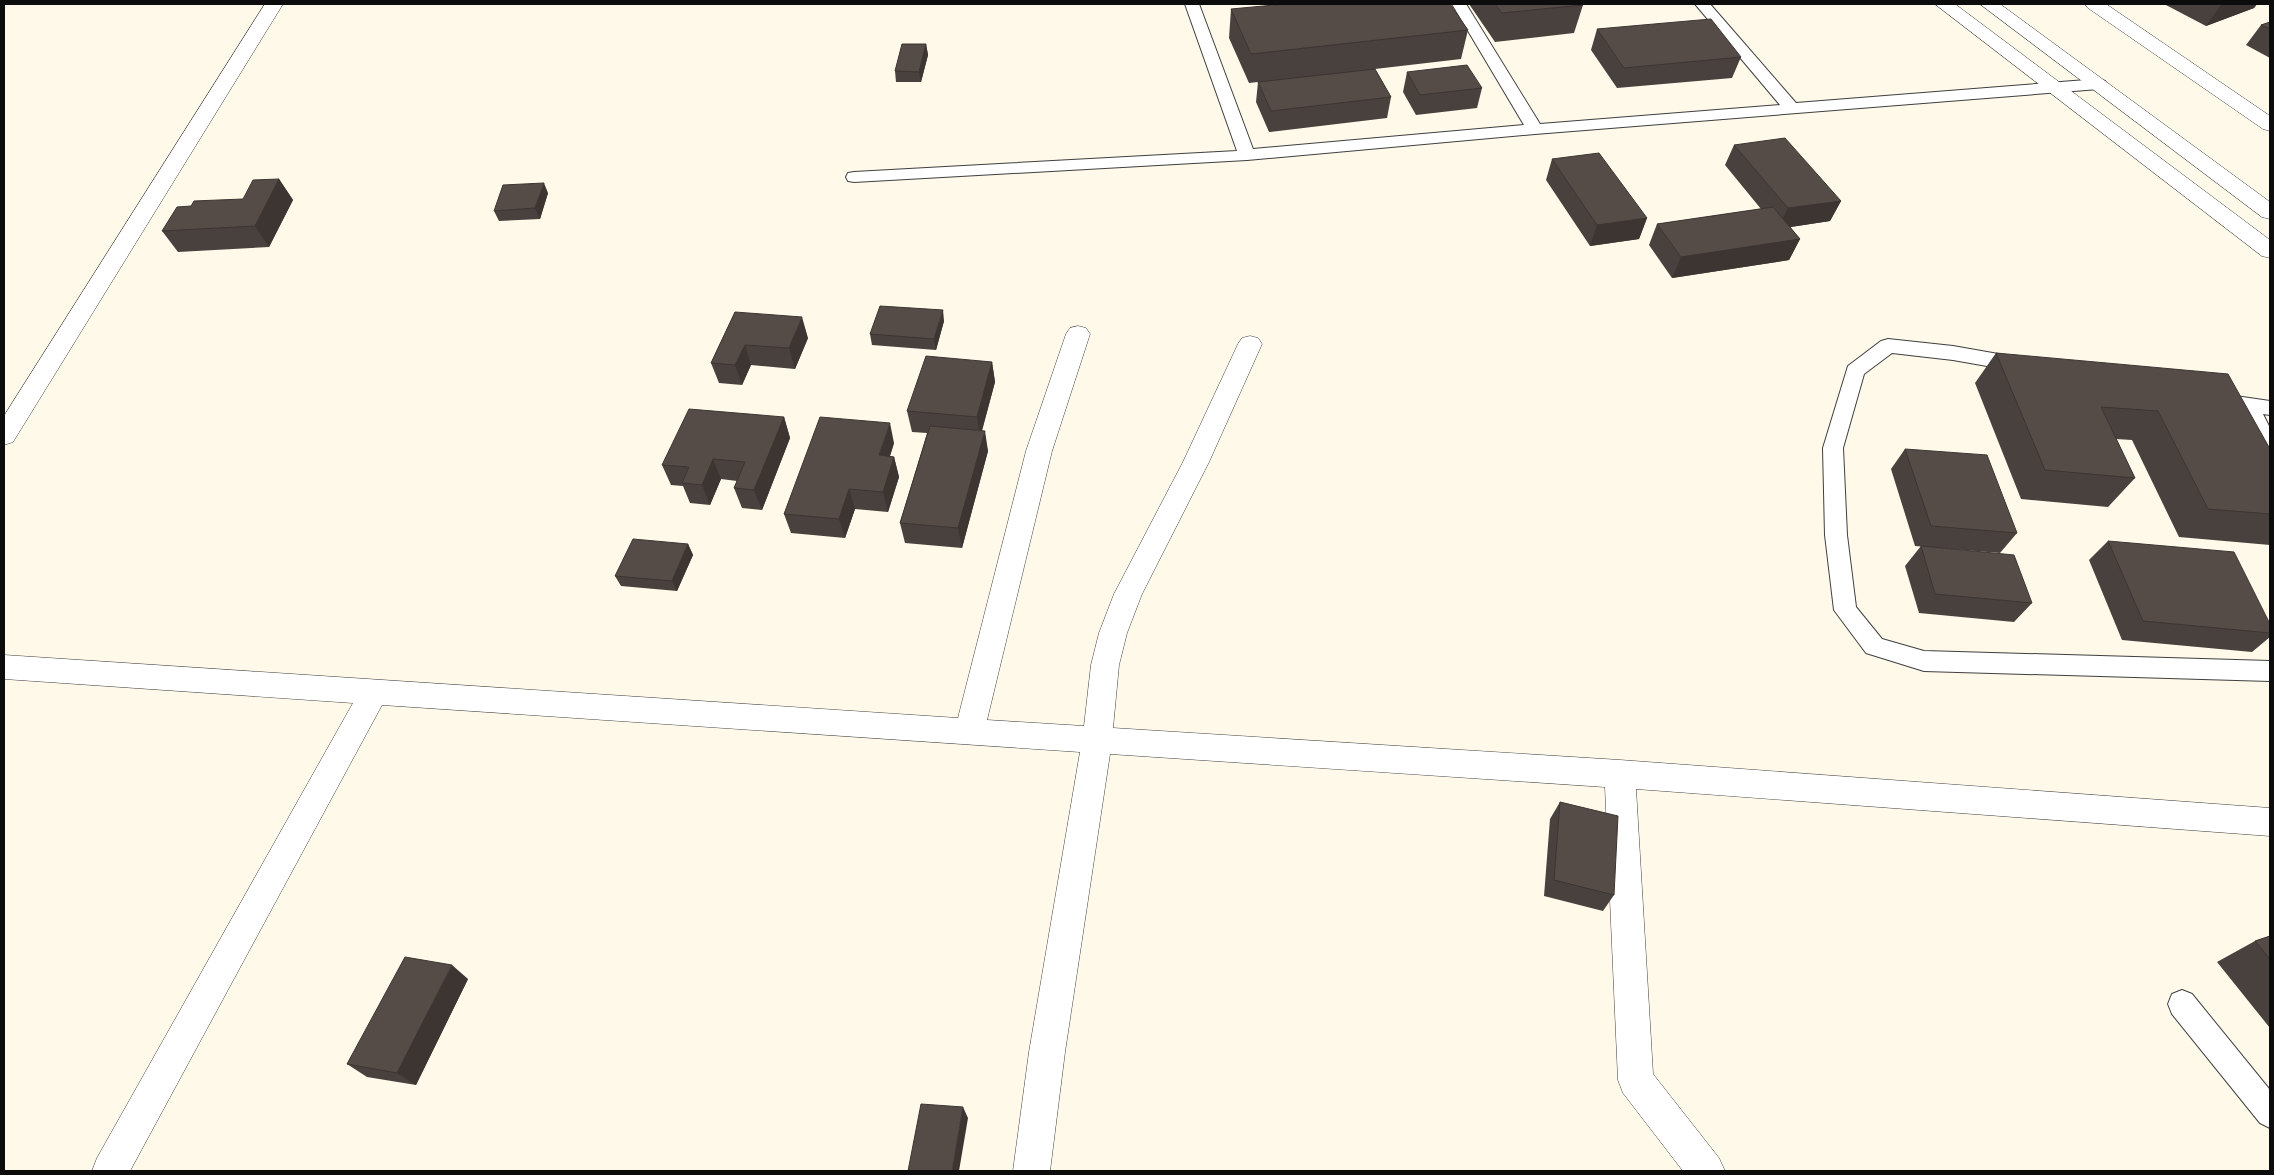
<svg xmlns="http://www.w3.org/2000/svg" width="2274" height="1175" viewBox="0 0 2274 1175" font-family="'Source Serif 4',serif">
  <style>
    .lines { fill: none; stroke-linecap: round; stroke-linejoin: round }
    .service-casing { stroke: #3f3f3f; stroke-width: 2 }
    .minor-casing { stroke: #3f3f3f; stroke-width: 1 }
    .tertiary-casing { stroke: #3f3f3f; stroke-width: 1 }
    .service { fill: #fff; fill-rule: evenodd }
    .minor { fill: #fff; fill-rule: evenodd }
    .tertiary { fill: #fff; fill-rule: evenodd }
    .wall { fill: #49413e }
    .shaded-wall { fill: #3c3532 }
    .building { fill: #554c48; stroke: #3c3532 }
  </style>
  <rect width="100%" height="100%" fill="#fff9ea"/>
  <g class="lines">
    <defs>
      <path id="service" d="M1185,4H1199L1253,149L1524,125L1452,4H1466L1540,124L1780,105L1695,4H1710L1796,103L2099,79L2105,81L2107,84L2105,87L2099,89L1535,134L1247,160L854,182L848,181L846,177L848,173L854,172L1237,151Z
        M1888,339L1953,346L2021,358L2028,360L2031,365L2028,370L2021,372L1953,360L1892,353L1864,374L1843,448L1847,535L1856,607L1882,639L1924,651L2270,661V681L1924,671L1866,653L1834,610L1825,535L1823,448L1848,366L1881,341Z
        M2215,393L2270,401V415L2263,414L2270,428V453L2263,451L2241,411L2208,405L2205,400L2208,395Z
        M2182,990L2192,994L2270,1090V1128L2260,1123L2172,1014L2168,1004L2172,994Z"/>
      <path id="minor" d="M2085,4H2106L2270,116V131L2263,129L2088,8Z
        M1078,326L1086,328L1090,334L1052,451L987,720L1084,726L1091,665L1099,633L1114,594L1183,462L1238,344L1242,338L1250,336L1258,338L1262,344L1209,462L1142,594L1127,633L1119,665L1113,728L1620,760L2270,808V836L1636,789L1653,1074L1719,1158L1725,1171H1683L1623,1093L1618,1080L1605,787L1110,754L1065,1052L1050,1171H1013L1029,1052L1080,752L382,705L130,1171H92L97,1158L353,703L4,679V655L958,718L1026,451L1066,334L1070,328Z"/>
      <path id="tertiary" d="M265,4H283L13,442L4,445V416Z
        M1935,4H1955L2270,240V258L2262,256Z
        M1980,4H2000L2270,202V219L2262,217Z"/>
    </defs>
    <!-- service casing -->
    <use href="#service" class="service-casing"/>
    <!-- minor casing -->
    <use href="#minor" class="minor-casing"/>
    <!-- tertiary casing -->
    <use href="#tertiary" class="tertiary-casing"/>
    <!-- service -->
    <use href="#service" class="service"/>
    <!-- minor -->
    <use href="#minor" class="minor"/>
    <!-- tertiary -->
    <use href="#tertiary" class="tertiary"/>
  </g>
  <!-- wall -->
  <path class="wall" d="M1469,4H1582L1583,5L1574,33L1495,42Z
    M2164,4H2257L2254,8L2206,26Z
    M1231,9L1468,30L1461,59L1375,69L1391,97L1387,118L1269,132L1256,102L1258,82L1249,83L1229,38Z
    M2270,22V58L2246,45L2261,25Z
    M1597,29L1741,57L1732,78L1617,88L1591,50Z
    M926,44L928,55L921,82H896L895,71Z
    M1407,72L1482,88L1477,108L1416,115L1403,92Z
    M1734,145L1841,201L1830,221L1790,227L1800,239L1789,260L1672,278L1649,245L1657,224L1761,209L1725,165Z
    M1552,159L1647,218L1639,239L1590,246L1546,180Z
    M279,179L293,200L269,247L178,252L162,231L191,206L243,199Z
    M548,193L540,219L499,221L494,211Z
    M735,312L808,338L795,369L751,365L742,385L719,383L711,363Z
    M944,321L936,350L872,345L870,334Z
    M1996,353L2270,449V545L2179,537L2132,440L2116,439L2135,478L2108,507L2021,499L1975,383Z
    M992,362L995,382L982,431L988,451L962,548L905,543L900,523L927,433L912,432L907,411Z
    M784,417L790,438L762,510L742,508L734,488L737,481L721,479L710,505L690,503L683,486L671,485L662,465Z
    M894,443L890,456L894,457L899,477L888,512L855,509L845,538L791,533L784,514Z
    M1905,449L2017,533L2000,553L1915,546L1891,469Z
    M2108,541L2270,624V637L2252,652L2122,640L2089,560Z
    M688,544L693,555L677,591L621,586L615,576Z
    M1921,546L2032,603L2014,622L1919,613L1905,566Z
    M1560,802L1614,895L1603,911L1544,896L1550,819Z
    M2270,936V1028L2217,962L2255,941Z
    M468,979L416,1085L367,1077L347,1064Z"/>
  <!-- shaded-wall -->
  <path class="shaded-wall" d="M2225,4H2257L2254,8L2206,26L2221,5Z
    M926,44L928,55L921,82L919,72Z
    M279,179L293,200L269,247L255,226Z
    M544,183L548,193L540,219L535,208Z
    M1841,201L1830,221L1778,229L1788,208Z
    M1647,218L1639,239L1590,246L1597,225Z
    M1800,239L1789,260L1672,278L1681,257Z
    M943,310L944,321L936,350L934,339Z
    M802,317L808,338L795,369L789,348Z
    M745,345L751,365L742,385L735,365Z
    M992,362L995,382L980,437L977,417Z
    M784,417L790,438L762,510L754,490Z
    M890,423L894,443L884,475L879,455Z
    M985,431L988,451L962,548L958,528Z
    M894,457L899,477L888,512L883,492Z
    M713,459L721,479L710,505L702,485Z
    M849,489L855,509L845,538L839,519Z
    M688,544L693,555L677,591L672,581Z
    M452,965L468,979L416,1085L397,1073Z
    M963,1107L968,1118L959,1171H952Z"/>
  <!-- building -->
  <path class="building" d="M1285,4H1450L1468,30L1251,54L1231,9Z
    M1495,4H1582L1583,5L1502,13Z
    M1711,19L1741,57L1624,68L1597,29Z
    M2270,22V29L2261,25Z
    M902,44H926L919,72L895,71Z
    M1467,65L1482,88L1420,95L1407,72Z
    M1375,69L1391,97L1271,111L1258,82Z
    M1785,138L1841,201L1788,208L1734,145Z
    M1599,153L1647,218L1597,225L1552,159Z
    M279,179L255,226L162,231L177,207L191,206L194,201L243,199L253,180Z
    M544,183L535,208L494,211L503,185Z
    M1773,207L1800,239L1681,257L1657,224Z
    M880,306L943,310L934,339L870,334Z
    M735,312L802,317L789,348L745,345L735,365L711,363Z
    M1996,353L2228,374L2270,449V514L2208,509L2158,411L2101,407L2135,478L2045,470Z
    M926,356L992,362L977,417L907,411Z
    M689,409L784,417L754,490L734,488L745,462L713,459L702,485L682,483L689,467L662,465Z
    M820,417L890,423L879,455L894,457L883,492L849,489L839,519L784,514Z
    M930,426L985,431L958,528L900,523Z
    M1905,449L1987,455L2017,533L1931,526Z
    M633,539L688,544L672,581L615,576Z
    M2108,541L2234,552L2270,624V633L2143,621Z
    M1921,546L2014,555L2032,603L1935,594Z
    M1560,802L1618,816L1614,895L1554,880Z
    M2270,936V959L2255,941Z
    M405,957L452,965L397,1073L347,1064Z
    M921,1104L963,1107L952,1171H908Z"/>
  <!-- border -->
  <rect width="2274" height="1175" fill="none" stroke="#0c0c0c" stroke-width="10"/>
</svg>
